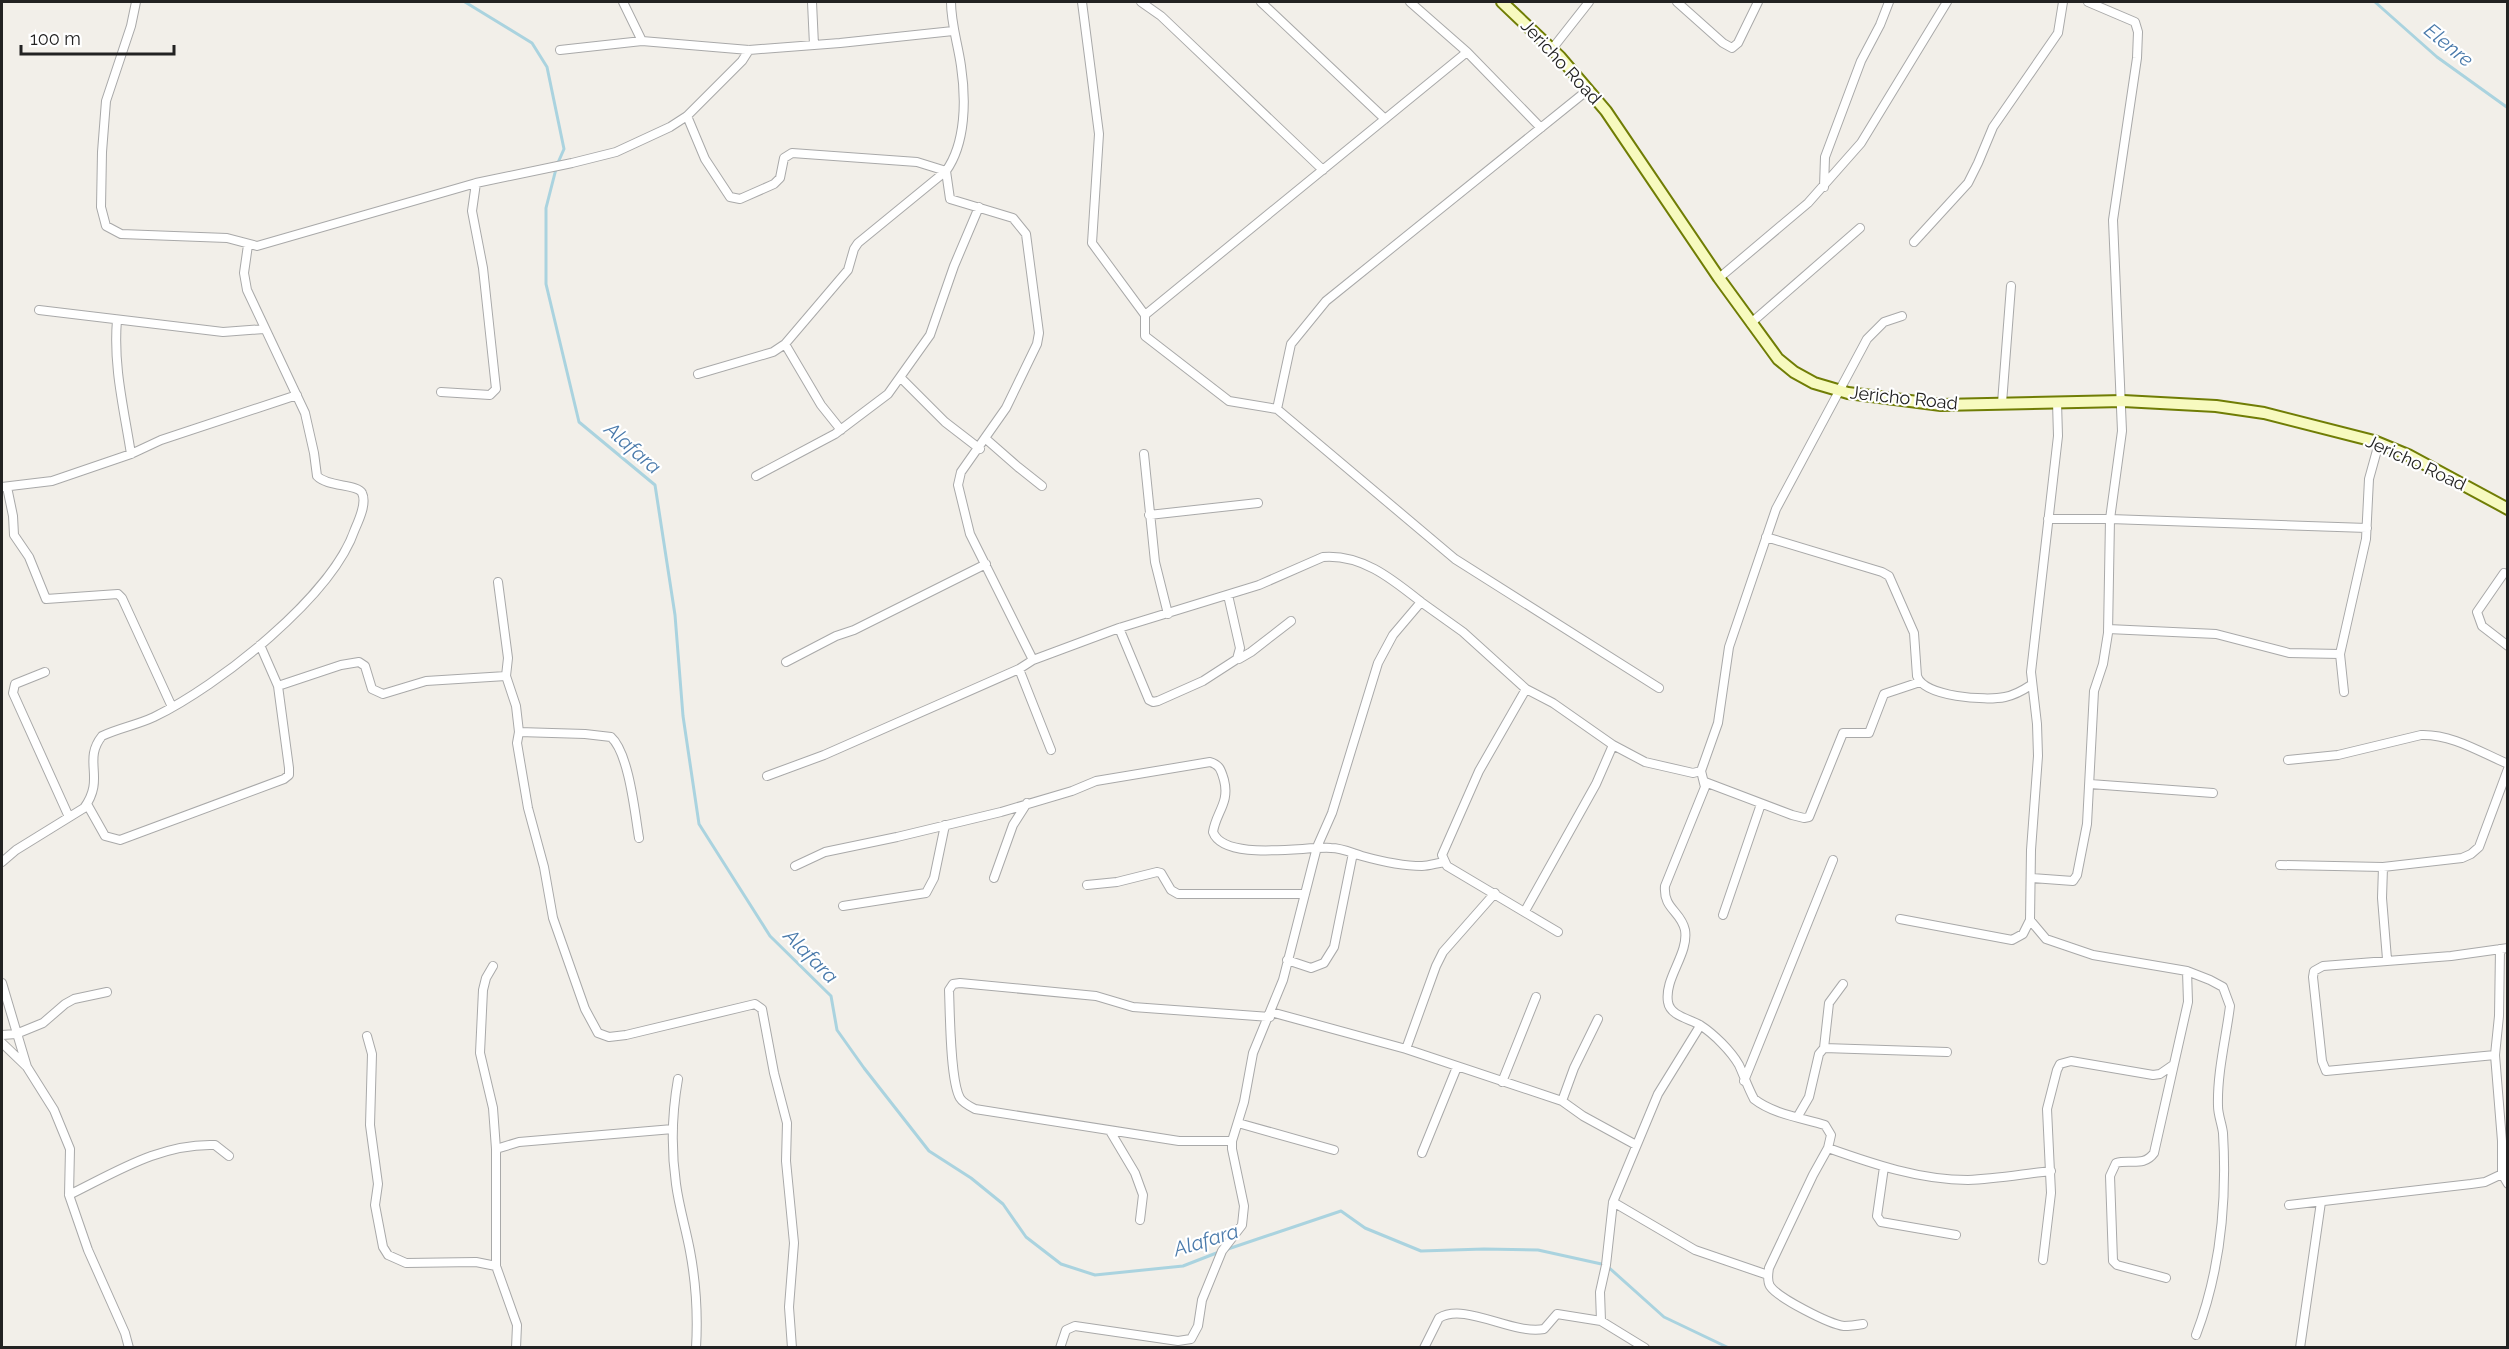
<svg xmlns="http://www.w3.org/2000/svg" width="2509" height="1349" viewBox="0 0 2509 1349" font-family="Raleway,sans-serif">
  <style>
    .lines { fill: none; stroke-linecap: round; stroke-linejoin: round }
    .stream { stroke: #aad3df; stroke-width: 3 }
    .street-casing { stroke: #a9a9a9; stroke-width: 10 }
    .secondary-casing { stroke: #707d05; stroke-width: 14 }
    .street { stroke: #fff; stroke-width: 8 }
    .secondary { stroke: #f7fabf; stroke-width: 10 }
    .labels { text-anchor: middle; stroke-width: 4.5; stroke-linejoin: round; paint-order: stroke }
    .street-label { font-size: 18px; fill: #222; stroke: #fff }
    .water-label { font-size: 20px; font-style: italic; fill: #4a7aab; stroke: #fff }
  </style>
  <rect width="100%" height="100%" fill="#f2efe9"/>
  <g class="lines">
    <!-- stream -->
    <path class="stream" d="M465,2L532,43L547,67L564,149L557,165L546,208V284L579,422L655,485L675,615L683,716L699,824L770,936L831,996L837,1030L864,1068L929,1151L971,1178L1003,1204L1026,1237L1061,1264L1095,1275L1183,1266L1219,1252
      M2375,2L2437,57L2508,108
      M1225,1250L1341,1211L1365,1228L1421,1251L1484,1249L1538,1250L1606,1265L1664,1317L1729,1348"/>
    <defs>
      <path id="street" d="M136,2L131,26L106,101L102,152L101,207L106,226L121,234L227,238L257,246L476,183L572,163L616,152L670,127L687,116L742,61L749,50
        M623,2L642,41
        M812,2L814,45
        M1082,2L1099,134L1092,243L1145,315
        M1141,2L1161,16L1323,170
        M1261,2L1385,119
        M1410,2L1467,52
        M1677,2L1723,43L1732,48L1738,43L1758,2
        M1552,49L1589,2
        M560,50L642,41L749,50L840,43L953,31
        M1589,89L1326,301L1291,344L1277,409L1455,559L1659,688
        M687,116L705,159L730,197L740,199L774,184L780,178L784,158L792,153L917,162L946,171
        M946,171L950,199L1013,218L1026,234L1039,333L1037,344L1006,408L961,472L958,485L970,534L1033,660
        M1824,187L1825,157L1861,61L1880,25L1889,2
        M1914,242L1968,183L1978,163L1993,127L2058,33L2063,2
        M1719,278L1808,203L1861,143L1947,2
        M39,310L223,332L264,329
        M117,320C113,366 124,409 131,454
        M1751,323L1860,228
        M785,344L821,405L841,430
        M698,374L773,352L785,344L848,270L854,249L858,243L946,171C966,143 966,99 961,66C958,44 951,24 951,2
        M901,378L945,422L980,449
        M441,392L490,395L496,389L483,268L472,211L476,183
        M2002,403L2011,286
        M1277,409L1229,401L1145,336V315L1467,52L1541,128
        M986,439L1018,467L1042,486
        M1144,454L1155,562L1168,614
        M756,476L835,434L888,394L930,335L954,266L979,207
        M2,487L52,481L131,454L161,440L297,395
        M7,487L13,516L14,535L29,557L46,599L118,594L122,598L172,707
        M1149,515L1258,503
        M2048,519H2110L2367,528
        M1766,537L1882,572L1889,576L1914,633L1917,676C1924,697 1986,701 2005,697C2015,695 2022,691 2031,685
        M2504,573L2477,612L2482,626L2508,646
        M498,582L508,658L506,676L516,706L519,732L517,743L528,808L544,867L553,918L585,1009L598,1033L609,1037L626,1035L755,1004L762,1009L774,1073L787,1123L786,1161L794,1243L789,1307L792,1348
        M1119,628L1149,700L1153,702L1158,701L1203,681L1237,659L1240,648L1228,595
        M2108,629L2216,634L2289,653L2340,654
        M260,645L278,686L341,665L359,662L365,666L372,689L383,694L426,681L506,676
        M1239,659L1251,652L1291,621
        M786,662L836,636L854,630L986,564
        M1019,669L1051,750
        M45,672L15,684L13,693L69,817
        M1526,689L1479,771L1442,855L1447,866L1558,932
        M2344,692L2340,654L2366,539L2369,479L2379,443
        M519,732L585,734L611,737C629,753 635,814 639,838
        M2288,760L2338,755L2421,735C2452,734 2480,752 2508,764
        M1701,771L1705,787L1665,886C1663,909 1681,911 1685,930C1689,954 1664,978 1668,1002C1670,1016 1690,1019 1700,1025C1714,1034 1731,1051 1739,1065C1744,1076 1748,1088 1754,1099C1773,1114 1802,1118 1825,1125L1831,1135L1828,1148L1813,1175L1769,1268C1768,1274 1767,1281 1770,1286C1778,1298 1829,1324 1844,1326C1850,1326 1857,1325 1863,1324
        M767,776L824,755L1019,669L1033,660L1119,628L1259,585L1323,557C1362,554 1392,579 1421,602
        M1705,782L1792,815L1804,818L1809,817L1843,733H1869L1884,694L1920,682
        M2090,784L2213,793
        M87,804L105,836L120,840L284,779L289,775V768L278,686
        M2,862L16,850L84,808C106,778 82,761 102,736C119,728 137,725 154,717C218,686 332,597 355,529C359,520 367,503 362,493C358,484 327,487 317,476L314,453L305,413L247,290L244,273L248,245
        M2280,865L2383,867L2462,858L2471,854L2479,847L2508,769
        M795,866L825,852L897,837L1001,812L1072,791L1096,781L1210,762C1220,765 1221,770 1224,780C1230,803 1216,812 1213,832C1224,862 1306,846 1331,848C1342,848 1352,853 1362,856C1380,861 1404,866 1422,866C1429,866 1437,863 1445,862
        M2383,867L2382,898L2387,959
        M994,878L1013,825L1027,803
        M2031,878L2073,881L2077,875L2087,824L2094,691L2103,664L2108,633L2110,519L2122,431L2113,220L2137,58L2138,32L2135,22L2088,2
        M1087,885L1117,882L1157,872L1161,873L1171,890L1178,894H1305
        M843,906L926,893L934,878L945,825
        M1525,911L1596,784L1613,745
        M1723,915L1761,804
        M1900,919L2012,940L2023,934L2030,920L2031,850L2038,756L2037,724L2031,672L2058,436L2057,402
        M2030,920L2046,939L2093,955L2187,971L2210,980L2223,987L2230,1006C2226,1038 2217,1073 2218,1106C2218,1115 2222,1124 2223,1133C2227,1201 2220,1272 2196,1335
        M1287,960L1311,968L1324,963L1334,947L1353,853
        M493,966L486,978L483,990L480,1053L493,1108L496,1149V1266L517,1325L516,1348
        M2,983L27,1067L54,1110L70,1149L69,1195L88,1250L125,1333L129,1348
        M1271,1012L1406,1049L1436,966L1443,952L1495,893
        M1598,1019L1574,1068L1562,1101L1583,1116L1636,1145
        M2,1035L16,1034L43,1023L65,1004L74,999L107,992
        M367,1036L372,1054L370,1125L378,1184L375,1205L383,1247L388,1255L406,1263L476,1262L496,1266
        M2,1043L26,1066
        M1824,1048L1829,1003L1843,984
        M1406,1049L1562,1101
        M2495,1055L2326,1071L2322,1061L2313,977L2314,971L2323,966L2451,956L2508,948
        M678,1079C672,1113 671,1149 676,1184C679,1207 686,1229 690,1251C696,1283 698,1315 696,1348
        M1744,1081L1833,860
        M1502,1082L1536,997
        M1798,1116L1809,1097L1819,1054L1824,1048L1947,1052
        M1238,1123L1334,1150
        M1110,1131L1135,1173L1143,1195L1140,1220
        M1232,1141H1179L975,1109C969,1106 963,1103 960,1098C950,1081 950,1012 949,990L953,984L960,983L1096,996L1133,1007L1270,1017
        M1828,1148C1873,1164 1920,1180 1968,1180C1995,1179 2023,1174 2051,1171
        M496,1149L519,1142L673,1129
        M1422,1153L1457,1067
        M1884,1167L1877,1216L1881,1222L1956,1235
        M2502,1174L2508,1184
        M69,1195C116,1172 161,1143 215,1145L229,1156
        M1613,1202L1695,1250L1768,1275
        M2289,1205L2471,1184L2485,1182L2502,1174V1141L2495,1055L2499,1016L2500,949
        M2043,1260L2051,1193L2047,1109L2057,1070L2060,1064L2071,1061L2153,1075L2160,1074L2173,1065
        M2166,1278L2117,1265L2113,1261L2110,1176L2116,1163C2130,1159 2144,1167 2154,1153L2188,1002L2187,971
        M1601,1321L1600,1292L1606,1265L1613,1202L1658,1094L1700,1026
        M1060,1348L1066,1330L1075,1326L1178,1341L1191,1339L1198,1326L1202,1300L1222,1251L1242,1225L1244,1206L1232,1149V1141L1244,1102L1253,1053L1283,980L1317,847L1332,813L1378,663L1393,635L1421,602L1463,632L1526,689L1553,703L1613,745L1645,762L1693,773L1701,771L1718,723L1729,647L1776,509L1867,339L1884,322L1902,316
        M1424,1348L1439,1318C1465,1302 1512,1335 1544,1329L1557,1314L1601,1321L1645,1348
        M2300,1348L2321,1202"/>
      <path id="secondary" d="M1502,2L1560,57L1606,111L1719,278L1778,359L1794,372L1814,383L1848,393L1941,405L2123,401L2216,406L2264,413L2374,441L2408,455L2508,509"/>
    </defs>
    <!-- street casing -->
    <use href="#street" class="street-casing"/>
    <!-- secondary casing -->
    <use href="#secondary" class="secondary-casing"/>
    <!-- street -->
    <use href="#street" class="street"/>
    <!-- secondary -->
    <use href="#secondary" class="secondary"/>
  </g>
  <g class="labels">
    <!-- street labels -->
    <g class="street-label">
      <text transform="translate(1561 62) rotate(47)" y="6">Jericho Road</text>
      <text transform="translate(1904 398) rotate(6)" y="6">Jericho Road</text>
      <text transform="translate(2416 463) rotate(25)" y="6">Jericho Road</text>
    </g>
    <!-- water labels -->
    <g class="water-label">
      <text transform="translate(2449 45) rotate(39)" y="7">Elenre</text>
      <text transform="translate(633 448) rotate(41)" y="7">Alafara</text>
      <text transform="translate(811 956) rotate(45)" y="7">Alafara</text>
      <text transform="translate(1206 1240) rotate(-17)" y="7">Alafara</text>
    </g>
  </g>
  <!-- border -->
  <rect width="2509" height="1349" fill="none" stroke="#222222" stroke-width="6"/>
  <!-- scale -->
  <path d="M21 45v9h153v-9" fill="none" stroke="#222222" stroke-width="3"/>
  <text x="30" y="45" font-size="18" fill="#222222" stroke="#ffffff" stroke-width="4.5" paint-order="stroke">100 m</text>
</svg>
